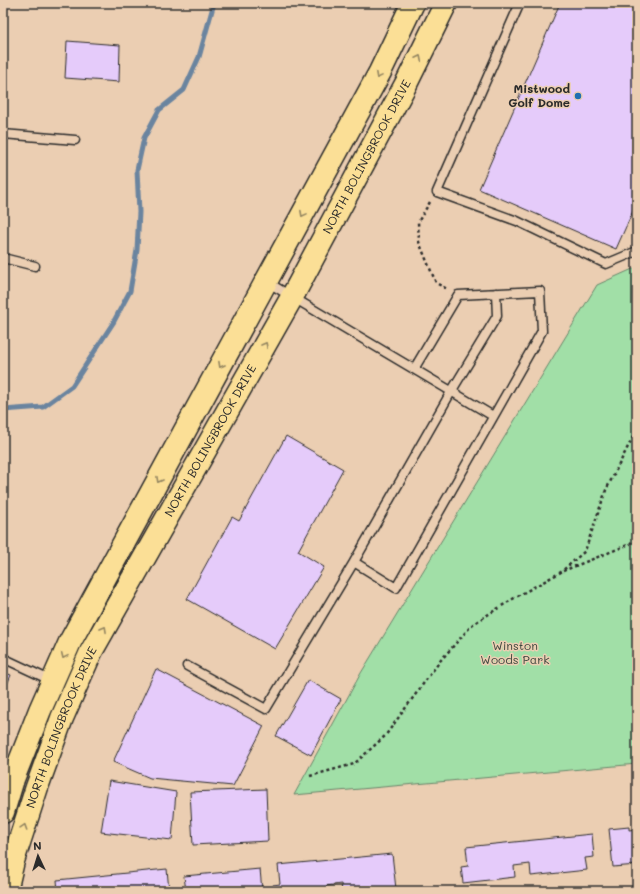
<svg xmlns="http://www.w3.org/2000/svg" width="640" height="894" viewBox="0 0 640 894" font-family="Mali,sans-serif">
  <style>
    .green { fill: #a1dfa7; stroke: #668569 }
    .lines { fill: none; stroke-linecap: round; stroke-linejoin: round }
    .stream { stroke: #6a849f; stroke-width: 5 }
    .building { fill: #e5cbfa; stroke: #2b2b2b }
    .lane-casing { stroke: #2b2b2b; stroke-width: 11 }
    .primary-casing { stroke: #2b2b2b; stroke-width: 25 }
    .path { stroke: #2b2b2b; stroke-width: 2.5; stroke-dasharray: 3 3; stroke-linecap: butt }
    .lane { stroke: #ebceb2; stroke-width: 8 }
    .primary { stroke: #fbdf96; stroke-width: 22 }
    .oneway { stroke: #938560 }
    .poi-dot { fill: #1f6fb2; stroke: #ebceb2; stroke-width: 1.5 }
    .labels { text-anchor: middle; stroke-width: 3; stroke-linejoin: round; paint-order: stroke }
    .poi-label { font-size: 12px; font-weight: bold; fill: #2b2b2b; stroke: #ebceb2; text-anchor: end }
    .street-label { font-size: 12px; fill: #2b2b2b; stroke: #ebceb2 }
    .park-label { font-size: 12px; fill: #3d463e; stroke: #ebceb2 }
  </style>
  <rect width="100%" height="100%" fill="#ebceb2"/>
  <filter id="ink" filterUnits="userSpaceOnUse"><feTurbulence type="fractalNoise" baseFrequency=".025" numOctaves="2"/><feDisplacementMap in="SourceGraphic" scale="8" xChannelSelector="R" yChannelSelector="G"/><feConvolveMatrix kernelMatrix="1 2 1 2 8 2 1 2 1" color-interpolation-filters="sRGB"/></filter>
  <g filter="url(#ink)">
    <!-- green -->
    <path class="green" d="M637,267V764L294,795L361,673L597,285Z"/>
    <g class="lines">
      <!-- stream -->
      <path class="stream" d="M3,410L43,407L72,386L113,323L130,291L137,250L139,212L137,170L144,138L159,110L184,90L199,57L214,3"/>
    </g>
    <!-- building -->
    <path class="building" d="M560,3H637V202L616,249L479,189Z
      M67,41L120,45L119,82L65,78Z
      M286,436L343,469L298,551L324,567L275,649L187,599L232,517L239,521Z
      M156,669L264,726L233,786L150,778L113,762Z
      M3,672L11,675L3,694Z
      M308,680L341,699L311,755L276,736Z
      M109,781L176,792L172,840L101,832Z
      M266,789L268,841L193,845L190,792Z
      M629,827V830L637,829V865L613,867L609,829Z
      M592,834L594,857L585,858L587,870L531,876L530,864L514,866L515,877L463,883L461,867L468,866L466,847Z
      M392,854L396,889L381,891H342L341,884L326,886V891H306V888L290,890L291,891H273V885L280,884L278,865Z
      M167,869L169,891H58L57,880Z
      M260,869L262,891H186L184,876Z"/>
    <g class="lines">
      <defs>
        <path id="lane" d="M520,3L437,192L517,221L606,264L637,251
          M3,134L75,140
          M3,258L35,266
          M267,282L493,416
          M414,369L458,295L540,291L542,331L396,588L354,562L451,392L497,316L496,293
          M3,658L52,681
          M187,666L266,709L354,562"/>
        <g id="primary">
          <path d="M3,812L13,779L40,710L70,642L380,72L413,3"/>
          <path id="s1" d="M6,891L13,861L37,787L62,718L91,652L292,297L407,82L446,3"/>
        </g>
      </defs>
      <!-- lane casing -->
      <use href="#lane" class="lane-casing"/>
      <!-- primary casing -->
      <use href="#primary" class="primary-casing"/>
      <!-- path -->
      <path class="path" d="M430,202L418,222L419,242L436,283L447,289
        M563,571L630,544L637,535
        M310,776L354,764L385,736L440,661L473,624L516,597L561,572L585,551L606,490L637,429"/>
      <!-- lane -->
      <use href="#lane" class="lane"/>
      <!-- primary -->
      <use href="#primary" class="primary"/>
    </g>
    <!-- one-way arrows -->
    <defs><path id="oneway-chevron" d="M-2-3.5L2.5 0L-2 3.5" fill="none" stroke-width="1.6" stroke-linecap="round" stroke-linejoin="round"/></defs>
    <g class="oneway">
      <use href="#oneway-chevron" transform="translate(419 58) rotate(-64)"/>
      <use href="#oneway-chevron" transform="translate(378 76) rotate(118)"/>
      <use href="#oneway-chevron" transform="translate(303 214) rotate(118)"/>
      <use href="#oneway-chevron" transform="translate(265 345) rotate(-61)"/>
      <use href="#oneway-chevron" transform="translate(221 365) rotate(119)"/>
      <use href="#oneway-chevron" transform="translate(159 480) rotate(119)"/>
      <use href="#oneway-chevron" transform="translate(104 629) rotate(-61)"/>
      <use href="#oneway-chevron" transform="translate(64 656) rotate(114)"/>
      <use href="#oneway-chevron" transform="translate(24 827) rotate(-72)"/>
    </g>
  </g>
  <!-- markers -->
  <circle class="poi-dot" cx="578" cy="96" r="4"/>
  <g class="labels">
    <!-- poi labels -->
    <g class="poi-label">
      <text x="570" y="93">Mistwood<tspan x="570" dy="14">Golf Dome</tspan></text>
    </g>
    <!-- street labels -->
    <g class="street-label">
      <text dy="4" stroke="none"><textPath href="#s1" startOffset="821">NORTH BOLINGBROOK DRIVE</textPath></text>
      <text dy="4" stroke="none"><textPath href="#s1" startOffset="497">NORTH BOLINGBROOK DRIVE</textPath></text>
      <text dy="4" stroke="none"><textPath href="#s1" startOffset="173">NORTH BOLINGBROOK DRIVE</textPath></text>
    </g>
    <!-- park labels -->
    <g class="park-label">
      <text x="515" y="650">Winston<tspan x="515" dy="14">Woods Park</tspan></text>
    </g>
  </g>
  <!-- margin -->
  <rect width="640" height="894" fill="none" stroke="#ebceb2" stroke-width="16"/>
  <rect x="8" y="8" width="624" height="878" fill="none" stroke="#2b2b2b" stroke-width="1.5" filter="url(#ink)"/>
  <!-- north arrow -->
  <g transform="translate(38 856) rotate(356)" stroke="#ebceb2" stroke-width="3" paint-order="stroke">
  <path d="M0-3L7 15L0 10L-7 15Z" fill="#2b2b2b"/>
  <text y="-6" font-size="11" font-weight="bold" text-anchor="middle" fill="#2b2b2b">N</text>
  </g>
</svg>
